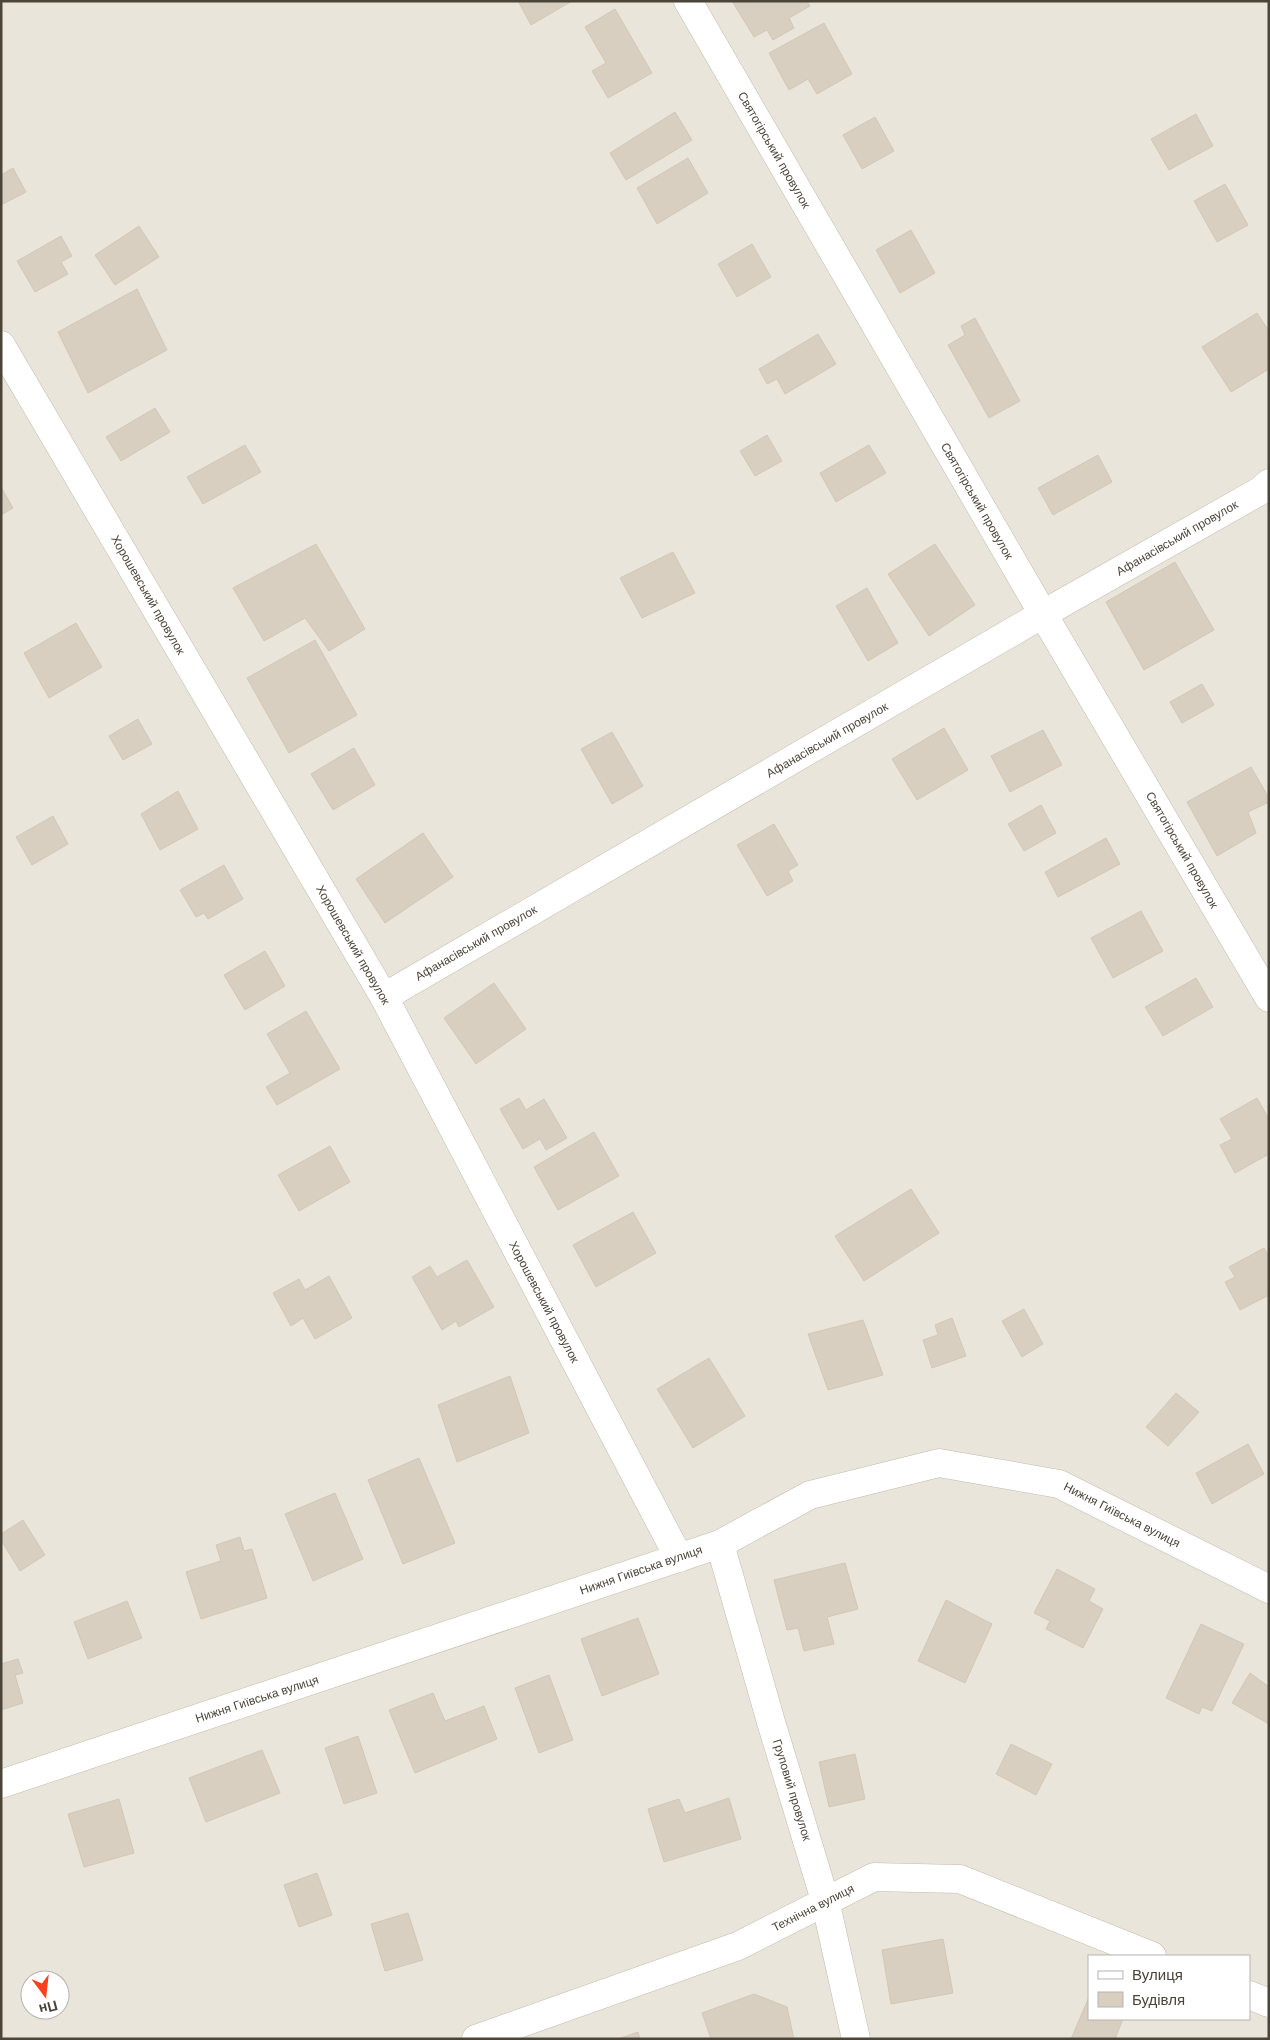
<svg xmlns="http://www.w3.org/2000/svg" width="1270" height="2040" viewBox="0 0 1270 2040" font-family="Arial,sans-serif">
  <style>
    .residential { fill: #eae5da; fill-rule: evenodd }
    .building { fill: #d8cfc1; stroke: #d3c7b4 }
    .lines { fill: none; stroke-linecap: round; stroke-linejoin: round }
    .minor-casing { stroke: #c2bbae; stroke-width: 29 }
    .minor { stroke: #fff; stroke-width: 28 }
    .labels { text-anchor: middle; stroke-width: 4; stroke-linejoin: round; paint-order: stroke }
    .street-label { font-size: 12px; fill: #4b4439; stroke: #fff }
  </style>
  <rect width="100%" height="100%" fill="#f6f3ec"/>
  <!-- residential -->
  <path class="residential" d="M1,1H1269V2039H1ZM1089,1956H1249V2019H1089ZM30,1980H60V2010H30Z"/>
  <!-- building -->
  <path class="building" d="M518,1H572L531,25Z
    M732,1H807L810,6L789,18L794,28L773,40L767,30L754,37Z
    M615,9L652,73L608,98L592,71L606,63L585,27Z
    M824,23L852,74L817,94L808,79L789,90L769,53Z
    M675,112L692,140L626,180L610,153Z
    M1196,114L1213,146L1169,170L1151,139Z
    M875,117L894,151L862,169L843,135Z
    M688,158L708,193L657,224L637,188Z
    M13,168L26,192L1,205V175Z
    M1225,184L1248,225L1217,242L1194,201Z
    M139,226L159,257L115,285L95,255Z
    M911,230L935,273L900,293L876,250Z
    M61,236L72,256L61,262L68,274L35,292L17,261Z
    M752,244L771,277L737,297L718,264Z
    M137,289L167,350L88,393L58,332Z
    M1257,313L1269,331V369L1231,392L1202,347Z
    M975,318L1020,401L989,418L948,345L965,335L961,326Z
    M818,334L836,364L785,394L777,379L767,384L759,369Z
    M155,408L170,432L121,461L106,437Z
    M767,435L782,461L755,476L740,451Z
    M245,445L261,472L203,504L187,477Z
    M869,445L886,473L836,502L820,473Z
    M1098,455L1112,482L1053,515L1038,488Z
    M1,487L13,508L1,515Z
    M316,544L365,629L329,651L305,618L264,641L233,588Z
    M935,544L975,605L929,636L888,574Z
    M673,552L695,593L642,618L620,578Z
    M1175,562L1214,630L1144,670L1106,602Z
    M867,588L898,643L868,661L836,606Z
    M76,623L102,667L49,698L24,653Z
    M315,640L357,715L289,753L247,678Z
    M1202,684L1214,705L1182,723L1170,702Z
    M138,719L152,744L123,760L109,736Z
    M944,728L968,770L917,800L892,759Z
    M1043,730L1062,765L1010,792L991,756Z
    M612,732L643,786L612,804L581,749Z
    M354,748L375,785L333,810L311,774Z
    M1251,767L1269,798V802L1248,812L1256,833L1217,856L1187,802Z
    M178,791L198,829L160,850L141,814Z
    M1041,805L1056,833L1024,851L1008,824Z
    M53,816L68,844L32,865L16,837Z
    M774,824L798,865L788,871L793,881L767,896L737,845Z
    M423,833L453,877L385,923L356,879Z
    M1106,838L1120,864L1058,897L1045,872Z
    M224,865L243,899L208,919L204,913L196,917L180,890Z
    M1141,911L1163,951L1113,978L1091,938Z
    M265,951L285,986L245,1010L224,975Z
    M1196,978L1213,1007L1163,1036L1145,1007Z
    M494,983L526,1029L476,1064L444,1018Z
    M306,1011L340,1069L277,1105L266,1087L290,1073L267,1034Z
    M519,1098L526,1110L544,1099L567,1138L546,1150L540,1139L523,1149L500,1109Z
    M1257,1098L1269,1119V1154L1235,1173L1220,1145L1232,1139L1220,1119Z
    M594,1132L619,1176L558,1210L534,1167Z
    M330,1146L350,1182L299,1211L278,1175Z
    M911,1189L939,1233L864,1281L835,1236Z
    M633,1212L656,1253L596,1287L573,1245Z
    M1264,1248L1269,1257V1295L1240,1310L1225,1282L1235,1277L1229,1267Z
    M467,1260L494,1307L459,1327L456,1321L442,1330L412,1277L430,1266L437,1277Z
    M329,1276L352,1318L315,1339L303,1318L291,1326L273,1293L299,1279L305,1290Z
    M1024,1309L1043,1344L1022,1357L1002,1321Z
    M952,1318L966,1356L932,1368L923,1340L938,1335L935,1325Z
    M863,1320L883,1375L828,1390L808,1334Z
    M709,1358L745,1416L693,1448L657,1389Z
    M510,1376L529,1433L457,1462L438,1405Z
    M1176,1393L1199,1412L1168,1446L1146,1427Z
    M1248,1444L1264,1474L1212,1504L1196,1473Z
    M419,1458L455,1543L403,1564L368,1480Z
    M335,1493L363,1559L313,1581L285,1514Z
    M23,1520L45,1555L20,1571L1,1540V1534Z
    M240,1537L244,1551L252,1549L267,1598L201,1619L186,1572L221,1561L216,1545Z
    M845,1563L858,1609L827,1617L834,1644L804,1651L798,1628L787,1630L774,1580Z
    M1057,1569L1095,1589L1089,1601L1103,1609L1083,1648L1046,1629L1050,1621L1034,1613Z
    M946,1600L992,1624L965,1683L918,1661Z
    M127,1601L142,1638L88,1659L74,1622Z
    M638,1618L659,1674L602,1696L581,1639Z
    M1201,1624L1244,1644L1212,1711L1202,1707L1199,1714L1166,1698Z
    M18,1659L23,1673L15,1675L23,1703L1,1710V1664Z
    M1250,1673L1269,1687V1724L1232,1703Z
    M549,1675L573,1740L539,1753L515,1688Z
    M433,1693L445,1721L484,1706L497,1739L415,1773L389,1710Z
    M358,1736L377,1793L344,1804L325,1748Z
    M1011,1744L1052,1764L1036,1795L996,1774Z
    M262,1750L280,1793L206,1822L189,1778Z
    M855,1754L865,1799L829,1807L819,1762Z
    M729,1798L741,1839L664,1862L648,1809L679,1799L685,1813Z
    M119,1799L134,1853L84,1867L68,1814Z
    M317,1873L332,1915L299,1927L284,1885Z
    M408,1913L423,1960L385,1971L371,1924Z
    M943,1939L953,1993L891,2004L882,1950Z
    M754,1994L787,2007L794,2039H711L702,2013Z
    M1089,1997V2019H1123L1115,2039H1071Z
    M638,2032L640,2039H618Z"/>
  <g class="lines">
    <defs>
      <path id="minor" d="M688,1L1043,614L1269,998
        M1,345L384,997L679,1558
        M384,997L1043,614L1260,491L1269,483
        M720,1544L771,1722L825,1900L856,2039
        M1,1784L720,1544L810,1495L939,1463L1059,1484L1269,1589
        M1249,1995L1269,2003
        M476,2039L738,1946L874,1877L960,1879L1152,1956"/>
    </defs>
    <!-- minor casing -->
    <use href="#minor" class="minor-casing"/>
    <!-- minor -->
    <use href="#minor" class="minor"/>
  </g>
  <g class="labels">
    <!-- street labels -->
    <g class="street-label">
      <text transform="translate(774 150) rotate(60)" y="4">Святогірський провулок</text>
      <text transform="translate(977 501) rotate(60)" y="4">Святогірський провулок</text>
      <text transform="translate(1177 538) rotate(-30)" y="4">Афанасівський провулок</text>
      <text transform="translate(148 595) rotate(60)" y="4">Хорошевський провулок</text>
      <text transform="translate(827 740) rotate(-30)" y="4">Афанасівський провулок</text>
      <text transform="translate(1182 850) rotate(60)" y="4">Святогірський провулок</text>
      <text transform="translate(476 943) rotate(-30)" y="4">Афанасівський провулок</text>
      <text transform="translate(353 945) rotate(60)" y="4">Хорошевський провулок</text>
      <text transform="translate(544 1302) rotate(62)" y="4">Хорошевський провулок</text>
      <text transform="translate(1122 1515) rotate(27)" y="4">Нижня Гиївська вулиця</text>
      <text transform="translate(641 1570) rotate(-19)" y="4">Нижня Гиївська вулиця</text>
      <text transform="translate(257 1699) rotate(-18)" y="4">Нижня Гиївська вулиця</text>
      <text transform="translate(792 1790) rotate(73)" y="4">Груповий провулок</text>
      <text transform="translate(813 1908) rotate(-27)" y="4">Технічна вулиця</text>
    </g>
  </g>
  <!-- border -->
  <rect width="1270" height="2040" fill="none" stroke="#4b4439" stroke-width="5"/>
  <!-- legend -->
  <rect x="1088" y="1955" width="162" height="65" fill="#ffffff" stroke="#b7b4b0"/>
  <rect x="1098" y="1971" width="25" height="8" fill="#ffffff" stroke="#b7b4b0"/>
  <text x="1132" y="1980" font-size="15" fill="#4b4439">Вулиця</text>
  <rect x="1098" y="1992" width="25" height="15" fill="#d8cfc1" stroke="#b7b4b0"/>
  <text x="1132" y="2005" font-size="15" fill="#4b4439">Будівля</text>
  <!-- north arrow -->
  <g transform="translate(45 1995) rotate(165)"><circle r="24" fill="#ffffff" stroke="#b7b4b0"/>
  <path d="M0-4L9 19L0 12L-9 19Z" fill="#fc3f1d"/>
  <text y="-8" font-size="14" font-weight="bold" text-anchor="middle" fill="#4b4439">Пн</text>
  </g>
</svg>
